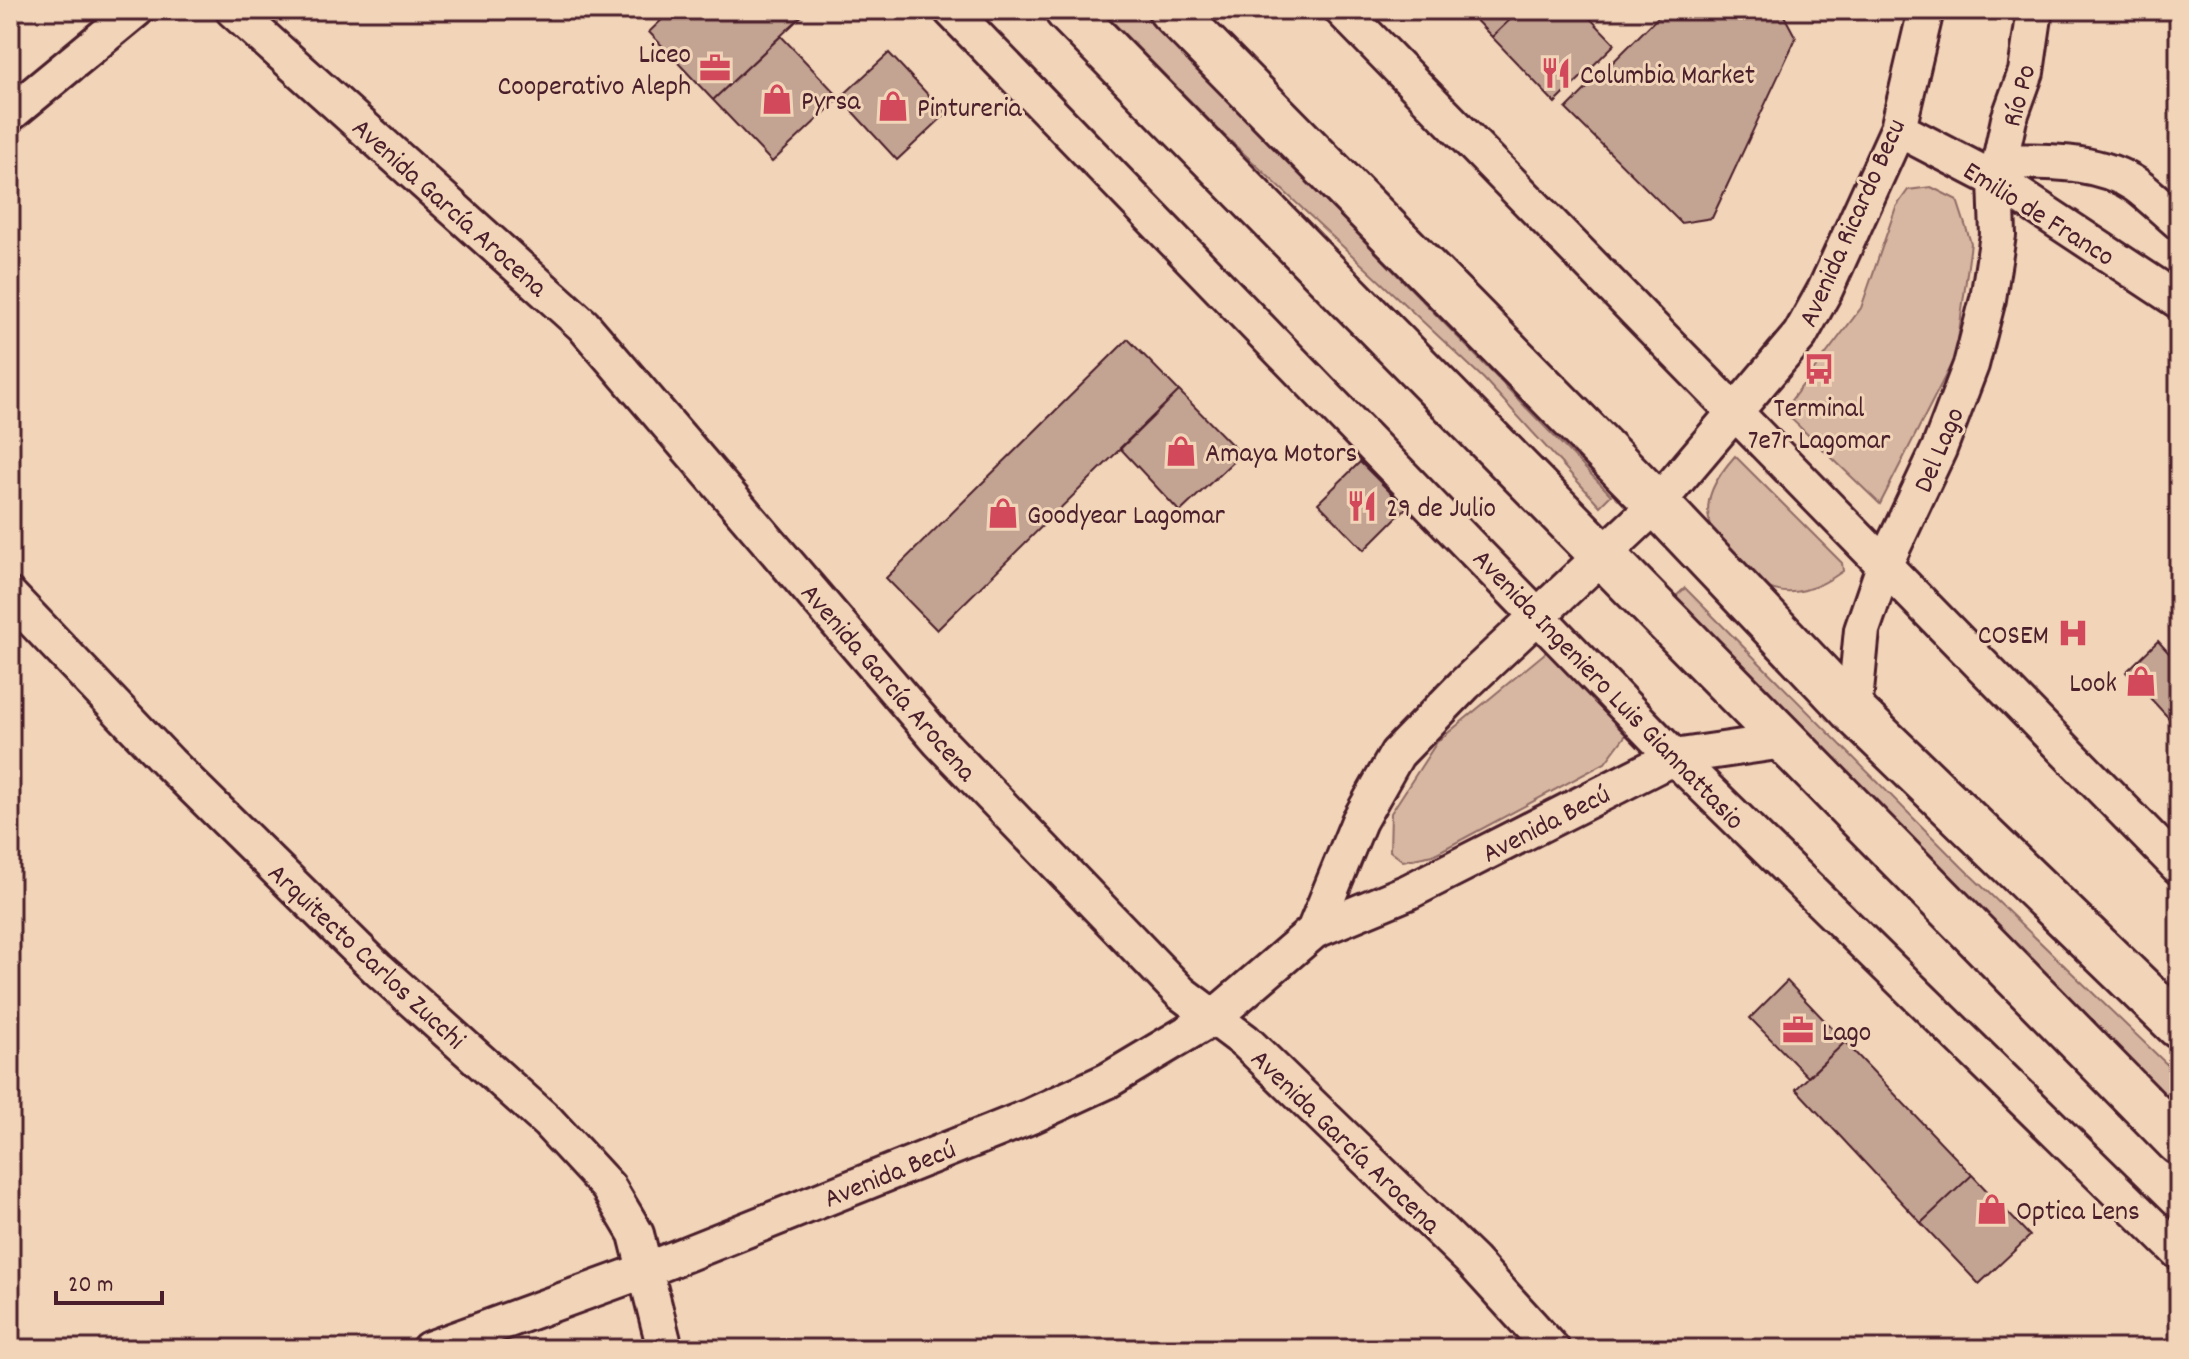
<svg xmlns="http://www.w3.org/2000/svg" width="2189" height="1359" viewBox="0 0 2189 1359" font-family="Dekko,sans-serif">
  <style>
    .green { fill: #d7b7a1; stroke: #906b66; stroke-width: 2 }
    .building { fill: #c3a392; stroke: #4a1f2b; stroke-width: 2 }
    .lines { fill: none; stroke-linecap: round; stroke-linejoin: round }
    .minor-casing { stroke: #4a1f2b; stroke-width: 40 }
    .major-casing { stroke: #4a1f2b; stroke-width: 50 }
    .minor { stroke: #f2d5b9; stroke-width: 34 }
    .major { stroke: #f2d5b9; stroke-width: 44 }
    .labels { text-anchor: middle; stroke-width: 6; stroke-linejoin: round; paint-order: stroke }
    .poi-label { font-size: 28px; fill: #4a1f2b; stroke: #f2d5b9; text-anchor: start }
    .street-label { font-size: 28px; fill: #4a1f2b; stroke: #f2d5b9 }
  </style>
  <rect width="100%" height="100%" fill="#f2d5b9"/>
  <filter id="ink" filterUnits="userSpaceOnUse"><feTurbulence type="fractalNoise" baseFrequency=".0125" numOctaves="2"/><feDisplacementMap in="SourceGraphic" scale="16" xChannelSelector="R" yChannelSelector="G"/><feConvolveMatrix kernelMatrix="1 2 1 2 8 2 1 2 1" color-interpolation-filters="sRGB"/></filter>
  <g filter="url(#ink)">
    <!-- green -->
    <path class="green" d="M1101,10H1140L1611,495L1600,506L1484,379L1224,135Z
      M1931,187L1957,200L1971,243L1956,355L1880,504L1783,411L1861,308L1896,207L1908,190Z
      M1735,456L1842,563L1843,571C1821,587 1788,602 1762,584C1752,578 1744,566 1736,557C1728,548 1717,539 1712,528C1700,501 1718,475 1735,456Z
      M1685,588L1962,867L2179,1076V1110L1674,598Z
      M1551,648L1631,728L1605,763L1433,855L1403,861L1390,851L1391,813L1437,742Z"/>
    <!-- building -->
    <path class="building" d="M672,10H808L713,100L649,32Z
      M1466,10H1520L1492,37Z
      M1520,10H1582L1615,44L1555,103L1492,37Z
      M1665,10H1781L1796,38L1712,218L1681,223L1566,109Z
      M781,36L840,98L772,162L713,100Z
      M889,53L946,114L897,160L840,98Z
      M1128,339L1179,391L937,630L886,578Z
      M1179,391L1241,454L1180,512L1120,448Z
      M1360,462L1406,508L1364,550L1318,503Z
      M2158,641L2179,664L2177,727L2126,672Z
      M1787,981L1845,1042L1808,1077L1750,1018Z
      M1845,1042L1972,1175L1921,1223L1796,1089Z
      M1972,1175L2030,1236L1979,1284L1921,1223Z"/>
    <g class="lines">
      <defs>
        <path id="minor" d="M233,10L583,325L939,741L1181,993L1245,1041L1472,1261L1552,1349
          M951,10L1674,757L2179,1252
          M1342,10L2179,867
          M10,114L136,10
          M1898,129L1996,180L2179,301
          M2001,161C2045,162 2097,159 2136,185C2151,196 2165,210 2179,222
          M10,596L169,763L378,969L548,1122L608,1187L636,1234L665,1349
          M1854,712L1862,630L1884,566L1939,449L1971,365L1988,299L1998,235L1996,180L2009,119L2026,72L2035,10
          M1314,931L1408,892L1674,757L1784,741
          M429,1349L646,1270L1031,1116L1107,1081L1214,1017L1314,931L1359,821L1397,754L1465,684L1657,504L1800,335L1825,290L1898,129L1926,10"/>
        <path id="major" d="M1067,10L2179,1142
          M1171,10L1657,504L1854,712L2179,1026"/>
      </defs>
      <!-- minor casing -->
      <use href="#minor" class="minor-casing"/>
      <!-- major casing -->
      <use href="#major" class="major-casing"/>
      <!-- minor -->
      <use href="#minor" class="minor"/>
      <!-- major -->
      <use href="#major" class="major"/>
    </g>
  </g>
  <!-- icons -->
  <defs>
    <symbol id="office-bare" viewBox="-9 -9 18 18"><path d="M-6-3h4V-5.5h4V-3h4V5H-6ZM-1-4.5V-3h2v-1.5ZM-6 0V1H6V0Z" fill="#d1495b" stroke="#f2d5b9" stroke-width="2.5" paint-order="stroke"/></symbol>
    <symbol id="restaurant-bare" viewBox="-9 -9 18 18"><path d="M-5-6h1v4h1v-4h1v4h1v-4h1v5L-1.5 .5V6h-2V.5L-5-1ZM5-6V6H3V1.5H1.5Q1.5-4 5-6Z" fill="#d1495b" stroke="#f2d5b9" stroke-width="2.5" paint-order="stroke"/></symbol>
    <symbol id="shop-bare" viewBox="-9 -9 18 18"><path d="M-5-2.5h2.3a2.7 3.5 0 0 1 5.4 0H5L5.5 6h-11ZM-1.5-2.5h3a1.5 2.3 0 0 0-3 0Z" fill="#d1495b" stroke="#f2d5b9" stroke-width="2.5" paint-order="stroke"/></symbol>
    <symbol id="bus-bare" viewBox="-9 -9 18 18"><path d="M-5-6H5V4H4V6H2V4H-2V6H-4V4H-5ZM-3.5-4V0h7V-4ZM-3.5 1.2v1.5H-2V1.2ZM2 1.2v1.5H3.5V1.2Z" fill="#d1495b" stroke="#f2d5b9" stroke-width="2.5" paint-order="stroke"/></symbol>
    <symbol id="hospital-bare" viewBox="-9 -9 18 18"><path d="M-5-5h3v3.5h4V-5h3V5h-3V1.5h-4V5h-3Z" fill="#d1495b" stroke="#f2d5b9" stroke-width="2.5" paint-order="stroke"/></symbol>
  </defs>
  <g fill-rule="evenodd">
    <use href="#office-bare" x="693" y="46" width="44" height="44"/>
    <use href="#restaurant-bare" x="1534" y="51" width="44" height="44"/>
    <use href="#shop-bare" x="755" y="77" width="44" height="44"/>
    <use href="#shop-bare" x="871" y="84" width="44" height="44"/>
    <use href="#bus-bare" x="1797" y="347" width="44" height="44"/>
    <use href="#shop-bare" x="1159" y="429" width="44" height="44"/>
    <use href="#restaurant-bare" x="1340" y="484" width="44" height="44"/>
    <use href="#shop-bare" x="981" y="491" width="44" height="44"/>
    <use href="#hospital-bare" x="2051" y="611" width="44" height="44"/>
    <use href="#shop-bare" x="2119" y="659" width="44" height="44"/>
    <use href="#office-bare" x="1776" y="1008" width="44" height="44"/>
    <use href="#shop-bare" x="1970" y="1187" width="44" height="44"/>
  </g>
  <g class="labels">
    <!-- poi labels -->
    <g class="poi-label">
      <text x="691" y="62" text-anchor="end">Liceo<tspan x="691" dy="32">Cooperativo Aleph</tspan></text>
      <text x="1580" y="83">Columbia Market</text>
      <text x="801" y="109">Pyrsa</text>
      <text x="917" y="116">Pintureria</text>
      <text x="1819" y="416" text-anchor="middle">Terminal<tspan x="1819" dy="32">7e7r Lagomar</tspan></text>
      <text x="1205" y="461">Amaya Motors</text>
      <text x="1386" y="516">29 de Julio</text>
      <text x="1027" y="523">Goodyear Lagomar</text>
      <text x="2049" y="643" text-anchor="end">COSEM</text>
      <text x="2117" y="691" text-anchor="end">Look</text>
      <text x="1822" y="1040">Lago</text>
      <text x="2016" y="1219">Optica Lens</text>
    </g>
    <!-- street labels -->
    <g class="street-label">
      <text transform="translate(2017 95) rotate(-75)" y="10">Río Po</text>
      <text transform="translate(451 206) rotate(42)" y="10">Avenida García Arocena</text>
      <text transform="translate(2040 212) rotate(32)" y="10">Emilio de Franco</text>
      <text transform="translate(1850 222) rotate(-66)" y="10">Avenida Ricardo Becu</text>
      <text transform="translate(1937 449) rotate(-67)" y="10">Del Lago</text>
      <text transform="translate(890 681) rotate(49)" y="10">Avenida García Arocena</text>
      <text transform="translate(1610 688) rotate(46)" y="10">Avenida Ingeniero Luis Giannattasio</text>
      <text transform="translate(1545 822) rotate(-27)" y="10">Avenida Becú</text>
      <text transform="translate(368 955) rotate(43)" y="10">Arquitecto Carlos Zucchi</text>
      <text transform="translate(1347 1140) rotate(44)" y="10">Avenida García Arocena</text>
      <text transform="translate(889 1172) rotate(-22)" y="10">Avenida Becú</text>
    </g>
  </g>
  <!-- margin -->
  <rect width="2189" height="1359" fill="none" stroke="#f2d5b9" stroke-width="40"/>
  <rect x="20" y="20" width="2149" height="1319" fill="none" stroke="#4a1f2b" stroke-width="3" filter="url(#ink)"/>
  <!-- scale -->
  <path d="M56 1291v12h106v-12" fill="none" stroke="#4a1f2b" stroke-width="4"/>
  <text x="68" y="1291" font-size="24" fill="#4a1f2b" stroke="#f2d5b9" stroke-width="6" paint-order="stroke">20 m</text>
</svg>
